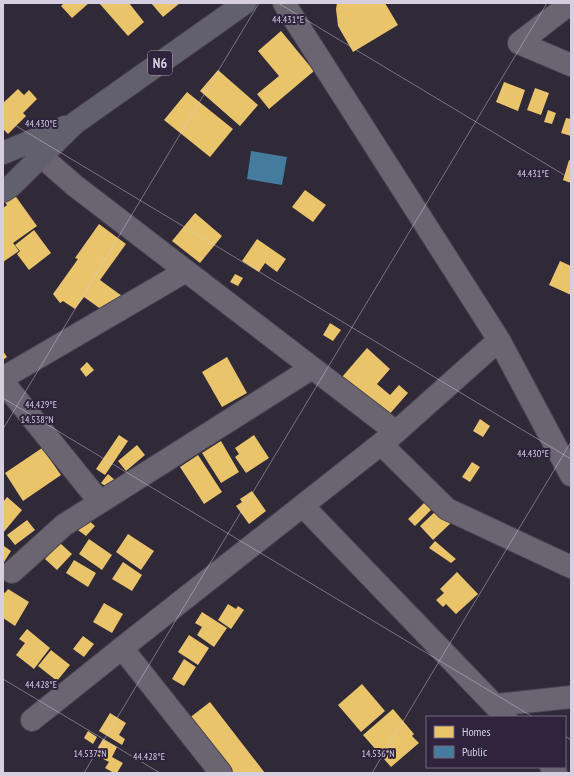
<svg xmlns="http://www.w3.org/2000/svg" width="574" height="776" viewBox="0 0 574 776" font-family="'PT Sans Narrow',sans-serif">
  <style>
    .homes { fill: #e9c46a }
    .public { fill: #457b9d }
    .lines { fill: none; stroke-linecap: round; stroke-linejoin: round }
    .minor-casing { stroke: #4b4451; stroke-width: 24 }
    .major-casing { stroke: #4b4451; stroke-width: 24 }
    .minor { stroke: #6b6571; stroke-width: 22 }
    .major { stroke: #63606e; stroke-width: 22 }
    .ticks { fill: none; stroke: #d7cfe0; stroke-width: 1; stroke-opacity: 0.45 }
    .labels { text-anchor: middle; stroke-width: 4; stroke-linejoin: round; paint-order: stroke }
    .shield { fill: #30233e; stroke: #a59baf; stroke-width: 1 }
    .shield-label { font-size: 14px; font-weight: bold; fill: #d7cfe0 }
    .ticks-label { font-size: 10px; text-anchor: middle; fill: #d7cfe0; stroke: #30233e; stroke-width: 4; stroke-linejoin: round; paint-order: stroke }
  </style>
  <rect width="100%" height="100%" fill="#302938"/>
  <!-- homes -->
  <path class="homes" d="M64,3H89L72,18L61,6Z
    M99,3H129L144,22L128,36Z
    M151,3H180L163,17Z
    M337,3H385L398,25L353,52L338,26L336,9Z
    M281,31L314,71L269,109L257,94L279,76L258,51Z
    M218,70L258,105L240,126L200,91Z
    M504,82L525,90L518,111L496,102Z
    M535,88L549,93L541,115L527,110Z
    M18,89L24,95L29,90L37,99L23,113L26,116L8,134L3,129V103Z
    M187,92L233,129L210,157L164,120Z
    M548,110L556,113L552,124L544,122Z
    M566,118L571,119V136L561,133Z
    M569,160L571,161V183L563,180Z
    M305,190L326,205L313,222L292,207Z
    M14,194L37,226L13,243L19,251L3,262V208L7,205L4,201Z
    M195,213L222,236L200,263L172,241Z
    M99,224L126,244L100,280L122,296L102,310L84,297L75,309L63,301L60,303L53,294L78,259L75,258Z
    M34,230L51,253L29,270L17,254L20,251L15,245Z
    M257,239L286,259L277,272L265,263L259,272L242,261Z
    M560,261L571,266V295L549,285Z
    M235,274L243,278L238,286L230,282Z
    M330,323L341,330L333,341L323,335Z
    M367,348L390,369L377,384L390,395L399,385L408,393L387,417L342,377Z
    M3,351L7,357L3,360Z
    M227,357L247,393L222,407L202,372Z
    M87,362L94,370L86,377L80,369Z
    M480,419L490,426L483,437L473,431Z
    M119,435L128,441L105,475L96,469Z
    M254,435L269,458L246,473L235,457L239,454L235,448Z
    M221,441L239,472L221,483L202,453Z
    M137,445L145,455L126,471L118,461Z
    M42,448L61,475L23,501L5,473Z
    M198,455L222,492L204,504L180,467Z
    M472,462L480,467L470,482L462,477Z
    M108,474L116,481L109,489L101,483Z
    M252,491L266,511L249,524L236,506L242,502L240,499Z
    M7,497L22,510L3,533V502Z
    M427,500L434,507L415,526L408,519Z
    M439,508L452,522L433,540L420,526Z
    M87,519L95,526L86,536L78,530Z
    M27,520L35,530L15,545L7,535Z
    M128,534L154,551L141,570L116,552Z
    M89,539L112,555L102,570L79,554Z
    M435,541L456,559L451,563L429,548Z
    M60,543L72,554L57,570L45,559Z
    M4,546L11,551L4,562L3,561V547Z
    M74,560L96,573L88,587L66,573Z
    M123,562L142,575L132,591L112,579Z
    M457,572L478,594L456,614L446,604L443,607L436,600L444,593L440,589Z
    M8,589L29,602L15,626L3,618V592L5,593Z
    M104,603L123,614L112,633L93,622Z
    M228,604L236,609L238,606L244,610L231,629L218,620Z
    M202,612L227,628L214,647L197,635L202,627L195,623Z
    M27,629L50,648L34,669L16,655L25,643L19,639Z
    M189,635L209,648L198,665L178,652Z
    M83,636L94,644L84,657L73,649Z
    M51,650L70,665L57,681L38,666Z
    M184,659L196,667L184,686L172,679Z
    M362,684L385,711L361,732L338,705Z
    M210,702L265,773H230L188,719Z
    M393,709L414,734L412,736L419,743L391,767L363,735Z
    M110,713L126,723L119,735L125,739L122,745L99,731Z
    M88,731L97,737L93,744L84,738Z
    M103,739L117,747L112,757L123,763L117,773H114L105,768L109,762L94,754Z"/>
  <!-- public -->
  <path class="public" d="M251,151L287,157L282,185L247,179Z"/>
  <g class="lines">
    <defs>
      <path id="minor" d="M284,3L499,340L571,475
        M519,43L571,3
        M519,43L571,65
        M29,143L41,156L74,185L396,432L122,648L32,720
        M3,378L186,271
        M3,382L100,502
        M396,432L499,340
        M381,444L447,509L571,567
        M303,506L506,717
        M12,572L64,525L312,368
        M122,648L221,773
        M496,705L571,697
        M551,767L556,773"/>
      <path id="major" d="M3,153L65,127
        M3,191L12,185L75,123L245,3"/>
    </defs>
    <!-- minor casing -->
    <use href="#minor" class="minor-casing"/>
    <!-- major casing -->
    <use href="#major" class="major-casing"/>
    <!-- minor -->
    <use href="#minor" class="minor"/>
    <!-- major -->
    <use href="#major" class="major"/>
  </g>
  <!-- ticks -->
  <path class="ticks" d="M278,3L571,179M3,118L571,459M3,398L533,717M3,429L259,3M3,679L160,773M565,736L571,740M84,773L547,3M372,773L571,442"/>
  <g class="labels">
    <!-- shield labels -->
    <rect class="shield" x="148" y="51" width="24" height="24" rx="3"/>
    <g class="shield-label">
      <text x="160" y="68">N6</text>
    </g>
  </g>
  <g class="ticks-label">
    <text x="288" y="23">44.431°E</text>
    <text x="41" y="127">44.430°E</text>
    <text x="533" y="177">44.431°E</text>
    <text x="41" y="408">44.429°E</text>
    <text x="37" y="423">14.538°N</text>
    <text x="533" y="457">44.430°E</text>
    <text x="41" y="688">44.428°E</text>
    <text x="90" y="757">14.537°N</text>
    <text x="378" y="757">14.536°N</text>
    <text x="149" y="760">44.428°E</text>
  </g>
  <!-- border -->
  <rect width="574" height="776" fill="none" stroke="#d7cfe0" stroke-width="8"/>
  <!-- legend -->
  <rect x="426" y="716" width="140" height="52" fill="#30233e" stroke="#73687f"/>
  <rect x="434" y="726" width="20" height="12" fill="#e9c46a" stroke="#73687f"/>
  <text x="462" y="736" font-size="12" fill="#d7cfe0">Homes</text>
  <rect x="434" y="746" width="20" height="12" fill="#457b9d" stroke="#73687f"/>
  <text x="462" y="756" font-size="12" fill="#d7cfe0">Public</text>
</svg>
